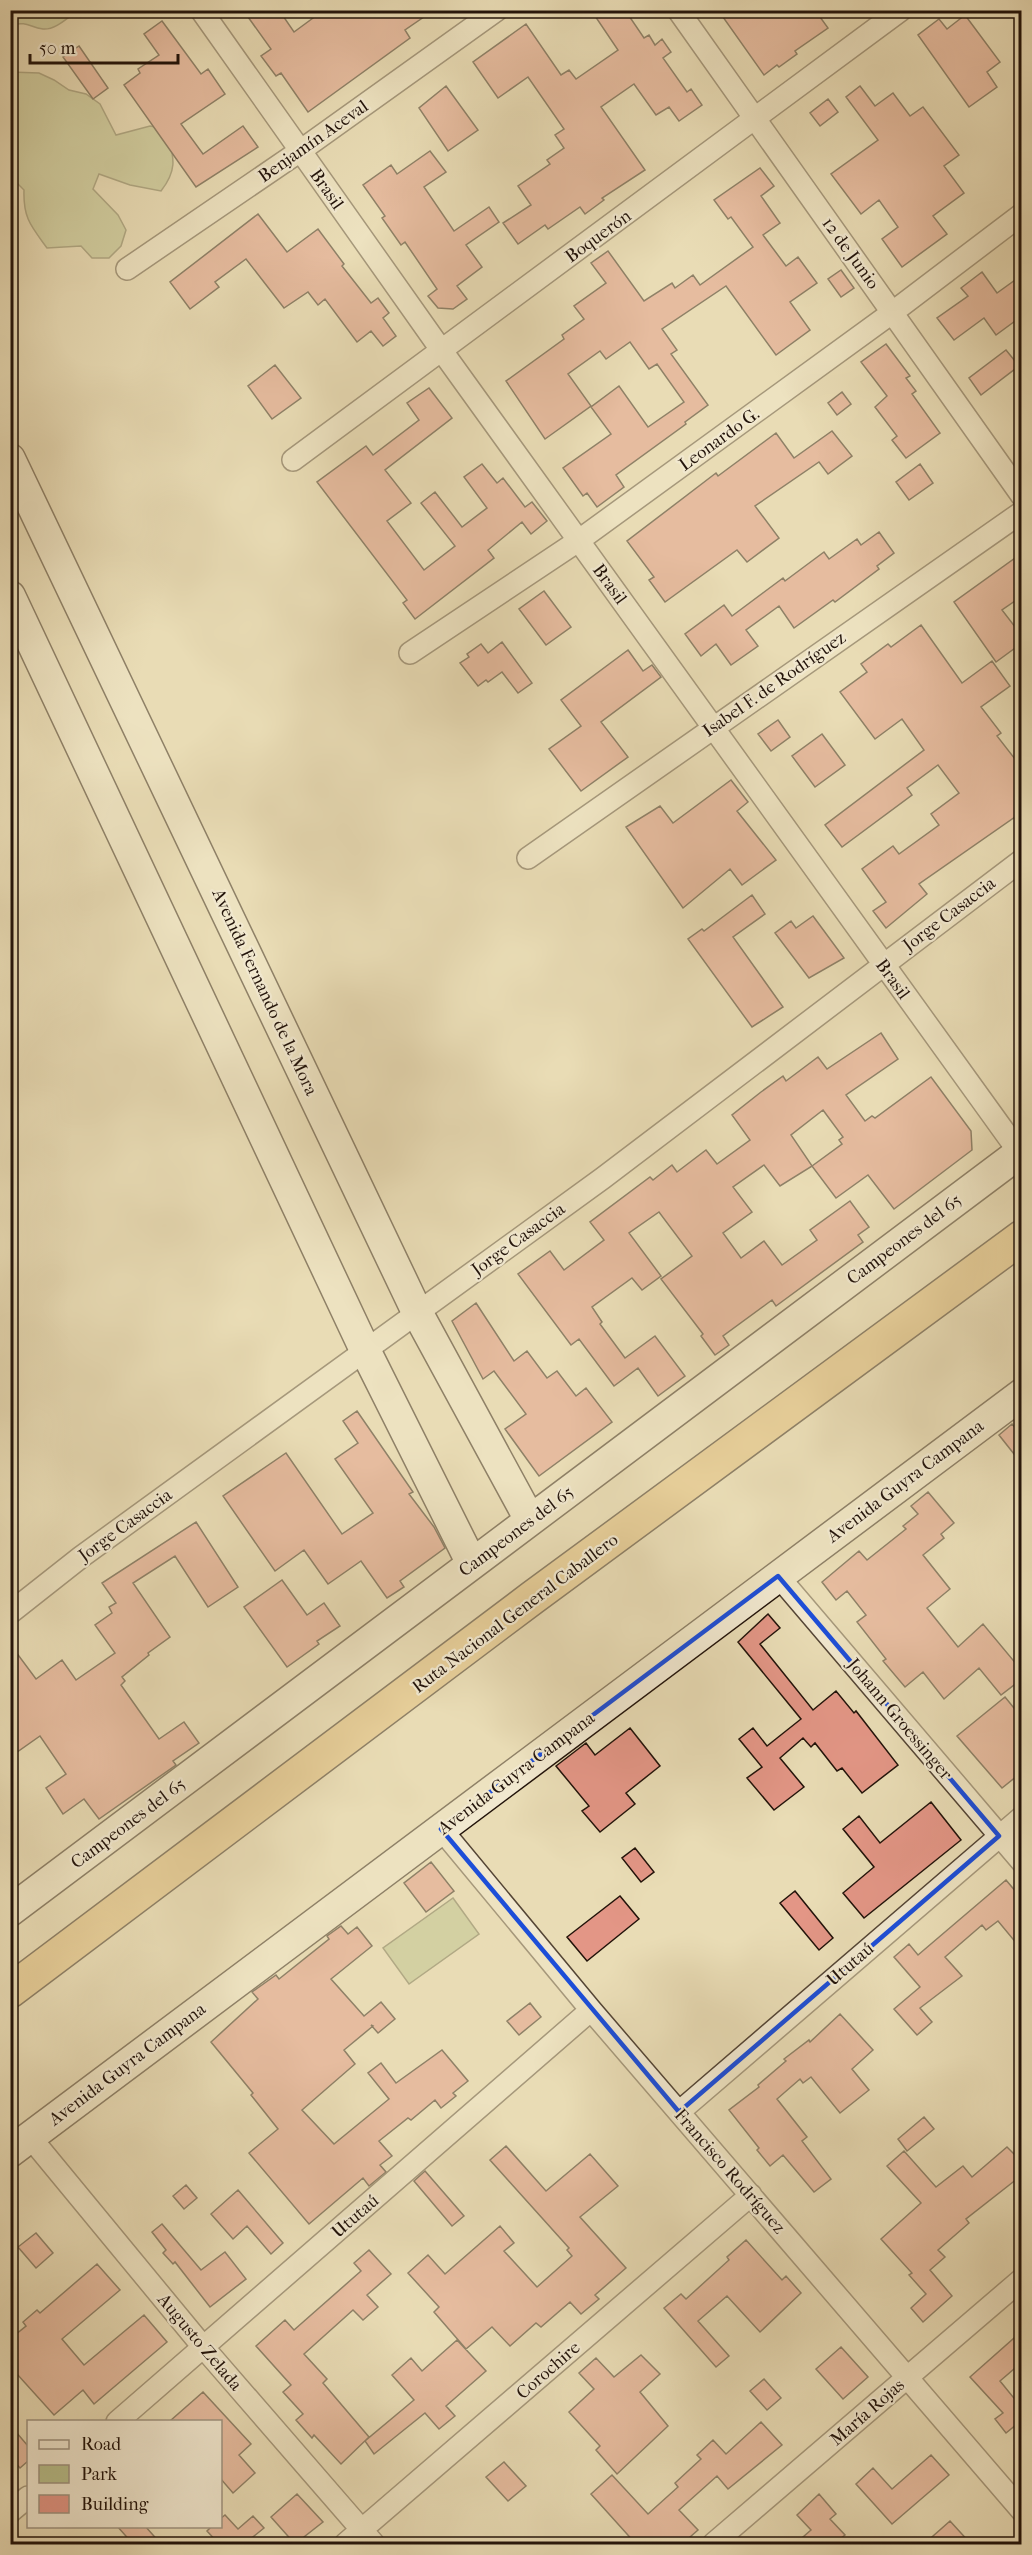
<svg xmlns="http://www.w3.org/2000/svg" width="1032" height="2555" viewBox="0 0 1032 2555" font-family="'IM FELL French Canon',serif">
  <style>
    .green { fill: #b8c08c; stroke: #6d6a4b; stroke-width: 1.5 }
    .building { fill: #e39686; stroke: #22130a; stroke-width: 1.5; fill-rule: evenodd }
    .lines { fill: none; stroke-linecap: round; stroke-linejoin: round }
    .street-casing { stroke: #544535; stroke-width: 24 }
    .secondary-casing { stroke: #22130a; stroke-width: 33 }
    .highway-casing { stroke: #22130a; stroke-width: 36 }
    .street { stroke: #f1e8cf; stroke-width: 21 }
    .secondary { stroke: #f1e8cf; stroke-width: 30 }
    .highway { stroke: #e4be7a; stroke-width: 33 }
    .marked { fill: none; stroke: #1d4ed8; stroke-width: 4.5; stroke-linejoin: round }
    .labels { text-anchor: middle; stroke-width: 4.5; stroke-linejoin: round; paint-order: stroke }
    .street-label { font-size: 18px; fill: #22130a; stroke: #f1e8cf }
  </style>
  <rect width="100%" height="100%" fill="#e9dcb5"/>
  <filter id="stains"><feTurbulence type="fractalNoise" baseFrequency=".00333" numOctaves="4"/><feColorMatrix values="0 0 0 0 .2 0 0 0 0 .09 0 0 0 0 .02 0 0 0 .5 -.17"/></filter>
  <radialGradient id="worn" r=".72"><stop offset=".6" stop-color="#630" stop-opacity="0"/><stop offset="1" stop-color="#630" stop-opacity=".3"/></radialGradient>
  <!-- green -->
  <path class="green" d="M11,10H72L73,14C65,20 54,30 43,29C29,27 28,21 11,25Z
    M10,72L39,73L54,80L69,90L86,94L100,104L116,135L150,126L167,129C173,156 179,168 161,191L130,185L99,174L93,189L118,215L126,230L121,246L109,258H92L81,246L47,248C31,226 23,218 24,190L11,177Z
    M453,1898L479,1934L409,1984L383,1948Z"/>
  <!-- building -->
  <path class="building" d="M243,10H279L294,32L324,10H434L405,30L410,38L308,112L281,73L276,76L261,56L271,49Z
    M591,10H625L644,38L649,35L655,45L662,39L671,52L663,58L687,92L691,89L702,105L679,121L669,107L656,115L634,84L601,107L645,170L602,198L604,200L585,214L580,207L548,229L545,225L518,244L503,223L531,205L518,186L550,164L547,160L564,148L555,135L564,129L528,77L498,98L473,62L526,24L561,75L569,70L576,79L618,50Z
    M718,10H815L828,28L795,51L797,54L779,67L777,65L764,75Z
    M965,15L1000,62L987,72L997,87L969,107L918,35L939,19L947,29Z
    M162,21L201,74L208,69L225,94L181,124L203,154L243,126L258,147L196,187L124,85L140,73L138,69L159,55L144,34Z
    M79,46L108,88L93,99L63,57Z
    M446,86L478,130L448,151L419,108Z
    M860,86L875,106L893,93L910,116L923,107L959,155L944,166L964,193L933,216L947,234L902,267L882,239L898,227L879,200L861,214L831,174L878,140L846,97Z
    M828,99L838,112L820,126L810,113Z
    M430,151L446,172L424,187L454,231L489,207L499,222L466,245L482,267L457,286L467,299L453,309L438,308L428,296L437,289L405,242L401,245L382,218L385,216L363,185L391,165L397,174Z
    M760,168L774,186L761,196L780,223L763,235L786,266L798,257L817,283L790,302L810,330L776,355L726,286L662,329L677,350L671,354L708,405L685,422L686,424L616,475L624,487L597,507L587,493L583,496L563,468L611,434L591,407L619,386L648,427L684,402L657,364L649,369L630,342L606,359L600,351L568,374L591,406L545,439L506,381L564,339L562,335L584,319L574,306L606,283L591,263L608,251L644,301L672,283L675,288L693,275L700,285L753,247L731,217L728,219L714,200Z
    M258,214L287,252L318,229L344,264L342,266L371,303L378,298L389,313L383,318L396,336L383,346L371,331L357,342L325,299L318,305L308,292L284,308L246,259L215,282L219,287L190,309L170,282Z
    M841,270L854,288L841,297L828,279Z
    M982,272L997,293L1022,275V316L996,335L984,318L954,340L937,318L968,296L961,288Z
    M886,344L910,376L906,378L916,391L912,394L940,433L906,458L892,440L897,436L875,407L887,396L861,362Z
    M1006,350L1019,366L981,395L969,378Z
    M275,365L301,398L272,419L248,386Z
    M429,388L452,418L385,470L411,503L387,521L424,570L455,546L421,503L435,492L462,527L487,508L464,477L482,464L497,483L503,478L525,507L532,502L547,521L531,534L522,522L488,550L494,558L415,619L403,603L407,600L317,482L366,446L373,455L419,420L407,403Z
    M842,392L851,404L837,415L828,403Z
    M832,431L852,456L828,474L819,462L755,506L779,538L747,562L737,550L665,602L649,580L654,577L627,541L716,473L718,476L776,433L794,458Z
    M920,464L933,483L909,500L896,482Z
    M879,532L894,553L877,566L879,569L835,602L833,600L794,628L779,606L746,630L758,646L731,665L716,644L701,656L685,634L724,605L732,616L783,578L785,581L824,552L829,559L857,539L861,545Z
    M1022,553V596L1002,610L1022,636V643L996,662L954,602Z
    M544,591L571,627L546,645L519,609Z
    M921,625L962,683L992,661L1010,686L981,707L1001,733L997,736L1022,768V812L919,884L927,894L886,928L873,911L886,902L862,869L893,846L899,854L939,825L931,814L959,793L938,765L907,788L912,795L842,847L825,825L924,750L902,719L875,739L840,692L867,672L861,664L888,644L891,647Z
    M502,642L532,683L518,693L502,672L488,682L486,680L478,686L460,663L469,657L467,654L481,644L488,653Z
    M628,650L643,671L652,665L661,677L601,722L628,757L581,791L549,749L581,726L561,700Z
    M778,720L790,737L771,751L758,734Z
    M822,734L845,765L815,787L792,756Z
    M731,780L748,802L737,811L776,860L742,885L730,869L683,908L626,827L660,806L673,823Z
    M752,895L765,914L733,937L783,1007L752,1027L688,939L702,929L704,931Z
    M813,916L844,958L809,978L775,933L791,921L796,928Z
    M881,1033L898,1059L846,1095L865,1121L872,1116L875,1118L931,1077L971,1131L972,1150L894,1209L868,1175L836,1198L812,1166L780,1186L764,1165L733,1187L752,1212L723,1233L741,1258L764,1241L782,1265L817,1240L810,1230L850,1201L869,1227L858,1235L863,1242L776,1306L772,1300L723,1336L729,1345L715,1355L701,1336L703,1334L661,1279L692,1256L659,1212L629,1233L661,1276L642,1290L632,1278L592,1307L602,1322L600,1324L625,1358L655,1336L685,1376L658,1396L638,1368L614,1386L579,1339L571,1345L518,1274L550,1251L564,1270L604,1240L590,1222L650,1177L653,1180L672,1165L677,1172L706,1150L717,1164L750,1140L732,1115L761,1092L783,1076L786,1081L818,1057L827,1069ZM823,1110L843,1137L839,1140L842,1144L812,1166L791,1135Z
    M476,1303L514,1361L527,1351L547,1378L557,1371L576,1396L586,1388L612,1422L539,1476L505,1429L526,1414L494,1371L483,1379L452,1321Z
    M357,1411L413,1492L409,1494L434,1527L445,1548L400,1581L404,1587L387,1598L361,1561L328,1584L304,1550L275,1571L223,1496L286,1453L342,1534L373,1513L335,1459L358,1443L343,1421Z
    M1012,1424L1022,1436V1464L999,1435Z
    M928,1492L954,1523L941,1534L944,1538L923,1555L950,1589L927,1608L958,1647L983,1624L1022,1671V1679L1001,1695L979,1668L944,1699L923,1672L905,1687L883,1661L886,1659L857,1622L866,1615L847,1591L836,1600L822,1582L859,1551L867,1560L906,1529L903,1526L918,1514L911,1506Z
    M196,1522L238,1587L208,1607L175,1556L133,1583L170,1637L148,1653L149,1655L122,1677L125,1681L121,1685L159,1739L184,1722L199,1743L173,1761L176,1765L99,1819L84,1799L63,1814L46,1788L66,1774L40,1736L10,1757V1644L36,1679L62,1660L76,1680L115,1653L95,1625L112,1613L109,1607L116,1603L102,1583Z
    M282,1580L307,1615L324,1603L340,1626L317,1641L319,1644L287,1667L244,1607Z
    M768,1614L780,1628L760,1644L813,1710L836,1691L854,1713L856,1711L898,1765L862,1793L842,1768L837,1771L815,1743L811,1747L803,1738L780,1758L804,1787L774,1810L747,1778L762,1767L739,1739L753,1728L767,1746L801,1719L738,1642Z
    M1005,1697L1022,1718V1772L1002,1788L957,1736Z
    M630,1728L660,1766L626,1793L635,1804L600,1832L582,1811L589,1806L556,1766L586,1743L595,1755Z
    M931,1802L961,1840L864,1918L843,1893L874,1867L843,1829L859,1816L880,1843Z
    M635,1848L654,1872L641,1882L622,1858Z
    M431,1862L454,1891L426,1912L404,1883Z
    M1006,1880L1022,1899V1950L998,1921L986,1930L982,1925L945,1957L962,1976L920,2008L932,2022L917,2035L894,2009L920,1987L894,1957L909,1944L918,1955Z
    M795,1891L833,1938L819,1950L780,1903Z
    M620,1896L639,1919L587,1961L567,1937Z
    M341,1926L348,1934L357,1927L372,1946L331,1979L364,2016L381,2002L395,2019L378,2033L371,2025L373,2026L344,2050L355,2064L302,2110L334,2144L389,2099L368,2073L381,2063L396,2083L442,2050L468,2081L453,2093L456,2096L441,2108L435,2100L411,2120L408,2118L379,2141L392,2156L380,2165L386,2172L369,2186L363,2178L309,2224L249,2153L278,2129L251,2095L253,2093L211,2042L258,1999L252,1992L276,1975L279,1979L329,1939L327,1936Z
    M530,2003L541,2017L519,2035L507,2021Z
    M840,2014L873,2050L852,2069L869,2090L840,2113L811,2077L803,2083L800,2079L777,2099L807,2137L802,2141L831,2179L814,2192L783,2155L770,2166L757,2150L759,2148L729,2110L759,2087L758,2085L786,2061L784,2059L809,2040L810,2042Z
    M924,2117L934,2129L907,2151L898,2139Z
    M506,2146L546,2191L590,2154L618,2186L580,2217L626,2268L595,2295L599,2299L581,2314L570,2302L541,2327L536,2323L510,2346L492,2327L466,2349L434,2312L439,2307L408,2273L428,2255L445,2274L500,2226L514,2243L504,2251L537,2287L572,2256L567,2250L569,2248L490,2160Z
    M1007,2147L1022,2162V2175L966,2219L969,2223L938,2250L945,2257L930,2270L952,2296L923,2322L911,2308L926,2294L909,2275L912,2273L881,2239L921,2203L887,2166L904,2151L936,2187L963,2166L972,2177Z
    M425,2171L464,2216L452,2226L414,2181Z
    M186,2185L197,2198L184,2209L173,2196Z
    M238,2190L283,2243L271,2254L247,2226L233,2239L211,2214Z
    M162,2224L201,2270L225,2252L246,2279L210,2307L175,2262L173,2264L163,2253L166,2250L152,2232Z
    M36,2233L53,2253L36,2268L18,2247Z
    M746,2240L782,2280L786,2276L801,2293L760,2332L727,2296L698,2321L729,2356L716,2367L664,2308L681,2294L686,2299L729,2260L727,2257Z
    M369,2250L391,2274L367,2295L378,2307L363,2320L353,2310L304,2354L327,2379L323,2383L369,2437L341,2464L314,2435L312,2438L296,2420L303,2414L283,2392L291,2385L256,2346L285,2320L294,2330L361,2271L354,2263Z
    M97,2264L120,2290L62,2339L84,2365L144,2315L167,2342L94,2404L83,2390L54,2415L17,2374L10,2380V2339L26,2326L23,2322L37,2310L40,2313Z
    M1022,2331V2362L1000,2381L1022,2408V2420L1006,2433L995,2419L1003,2413L970,2377Z
    M457,2340L486,2371L446,2406L455,2416L439,2429L425,2413L374,2454L365,2441L414,2400L392,2375L411,2358L422,2371Z
    M841,2347L868,2377L843,2399L816,2369Z
    M641,2355L660,2374L640,2392L668,2426L617,2474L596,2450L600,2446L569,2412L594,2389L579,2373L596,2358L614,2377Z
    M764,2379L781,2398L767,2410L750,2391Z
    M203,2392L251,2444L239,2455L255,2473L233,2493L220,2478V2421H170Z
    M761,2422L782,2445L728,2489L717,2476L679,2510L698,2530L682,2544H636L591,2494L612,2475L648,2514L678,2487L675,2483L701,2459L697,2455L713,2440L726,2454Z
    M10,2425L28,2446V2461L20,2468L10,2457Z
    M931,2455L949,2475L892,2524L856,2484L873,2468L892,2489Z
    M504,2462L526,2486L508,2501L486,2477Z
    M297,2494L323,2522L295,2544L271,2517Z
    M819,2494L836,2514L830,2519L845,2535L834,2544H795L811,2530L797,2515Z
    M225,2515L238,2529L253,2516L264,2528L248,2541L251,2544H219L207,2531L212,2526H220V2519Z
    M950,2521L971,2544H924Z
    M117,2526H145L161,2544H133Z"/>
  <g class="lines">
    <defs>
      <path id="street" d="M201,10L442,351L1019,1152
        M678,10L1022,496
        M127,269L300,151L497,10
        M293,460L901,10
        M410,653L578,541L893,312L1022,214
        M528,858L1022,512
        M778,1576L1022,1862
        M10,1613L81,1557L603,1178L1022,860
        M441,1829L591,2010L1022,2511
        M679,2112L1022,1817
        M30,2137L204,2348L374,2544
        M117,2422L591,2010
        M10,2512L28,2497
        M345,2544L751,2195
        M713,2544L1022,2279"/>
      <path id="secondary" d="M10,459L417,1312L530,1520
        M10,596L365,1350L472,1564
        M10,1911L1022,1151
        M10,2152L1022,1394"/>
      <path id="highway" d="M10,1991L532,1598L1022,1237"/>
    </defs>
    <!-- street casing -->
    <use href="#street" class="street-casing"/>
    <!-- secondary casing -->
    <use href="#secondary" class="secondary-casing"/>
    <!-- highway casing -->
    <use href="#highway" class="highway-casing"/>
    <!-- street -->
    <use href="#street" class="street"/>
    <!-- secondary -->
    <use href="#secondary" class="secondary"/>
    <!-- highway -->
    <use href="#highway" class="highway"/>
  </g>
  <!-- marked area -->
  <path d="M0 0H1032V2555H0ZM778,1576L999,1836L679,2112L441,1829Z" fill="#e9dcb5" fill-opacity=".55" fill-rule="evenodd"/>
  <path class="marked" d="M778,1576L999,1836L679,2112L441,1829Z"/>
  <g class="labels">
    <!-- street labels -->
    <g class="street-label">
      <text transform="translate(313 141) rotate(-35)" y="6">Benjamín Aceval</text>
      <text transform="translate(327 189) rotate(55)" y="6">Brasil</text>
      <text transform="translate(598 236) rotate(-36)" y="6">Boquerón</text>
      <text transform="translate(851 253) rotate(54)" y="6">12 de Junio</text>
      <text transform="translate(719 439) rotate(-36)" y="6">Leonardo G.</text>
      <text transform="translate(610 584) rotate(54)" y="6">Brasil</text>
      <text transform="translate(774 684) rotate(-35)" y="6">Isabel F. de Rodríguez</text>
      <text transform="translate(949 914) rotate(-37)" y="6">Jorge Casaccia</text>
      <text transform="translate(893 979) rotate(54)" y="6">Brasil</text>
      <text transform="translate(265 992) rotate(65)" y="6">Avenida Fernando de la Mora</text>
      <text transform="translate(518 1239) rotate(-36)" y="6">Jorge Casaccia</text>
      <text transform="translate(904 1239) rotate(-37)" y="6">Campeones del 65</text>
      <text transform="translate(905 1481) rotate(-37)" y="6">Avenida Guyra Campana</text>
      <text transform="translate(125 1525) rotate(-36)" y="6">Jorge Casaccia</text>
      <text transform="translate(516 1531) rotate(-37)" y="6">Campeones del 65</text>
      <text transform="translate(515 1613) rotate(-37)" y="6">Ruta Nacional General Caballero</text>
      <text transform="translate(900 1719) rotate(50)" y="6">Johann Groessinger</text>
      <text transform="translate(516 1773) rotate(-37)" y="6">Avenida Guyra Campana</text>
      <text transform="translate(128 1823) rotate(-37)" y="6">Campeones del 65</text>
      <text transform="translate(850 1964) rotate(-41)" y="6">Ututaú</text>
      <text transform="translate(127 2064) rotate(-37)" y="6">Avenida Guyra Campana</text>
      <text transform="translate(730 2171) rotate(49)" y="6">Francisco Rodríguez</text>
      <text transform="translate(355 2216) rotate(-41)" y="6">Ututaú</text>
      <text transform="translate(200 2342) rotate(50)" y="6">Augusto Zelada</text>
      <text transform="translate(548 2370) rotate(-41)" y="6">Corochire</text>
      <text transform="translate(867 2412) rotate(-41)" y="6">María Rojas</text>
    </g>
  </g>
  <!-- margin -->
  <rect width="1032" height="2555" fill="none" stroke="#e9dcb5" stroke-width="36"/>
  <rect x="12" y="12" width="1008" height="2531" fill="none" stroke="#22130a" stroke-width="3"/>
  <rect x="18" y="18" width="996" height="2519" fill="none" stroke="#22130a" stroke-width="1.5"/>
  <!-- legend -->
  <rect x="27" y="2420" width="195" height="108" fill="#f1e8cf" stroke="#9e9380" stroke-width="1.5"/>
  <rect x="39" y="2440" width="30" height="9" fill="#f1e8cf" stroke="#9e9380" stroke-width="1.5"/>
  <text x="81" y="2450" font-size="18" fill="#22130a">Road</text>
  <rect x="39" y="2465" width="30" height="18" fill="#b8c08c" stroke="#9e9380" stroke-width="1.5"/>
  <text x="81" y="2480" font-size="18" fill="#22130a">Park</text>
  <rect x="39" y="2495" width="30" height="18" fill="#e39686" stroke="#9e9380" stroke-width="1.5"/>
  <text x="81" y="2510" font-size="18" fill="#22130a">Building</text>
  <!-- scale -->
  <path d="M30 54v9h148v-9" fill="none" stroke="#22130a" stroke-width="3"/>
  <text x="39" y="54" font-size="18" fill="#22130a" stroke="#f1e8cf" stroke-width="4.5" paint-order="stroke">50 m</text>
  <rect width="100%" height="100%" filter="url(#stains)"/>
  <rect width="100%" height="100%" fill="url(#worn)"/>
</svg>
